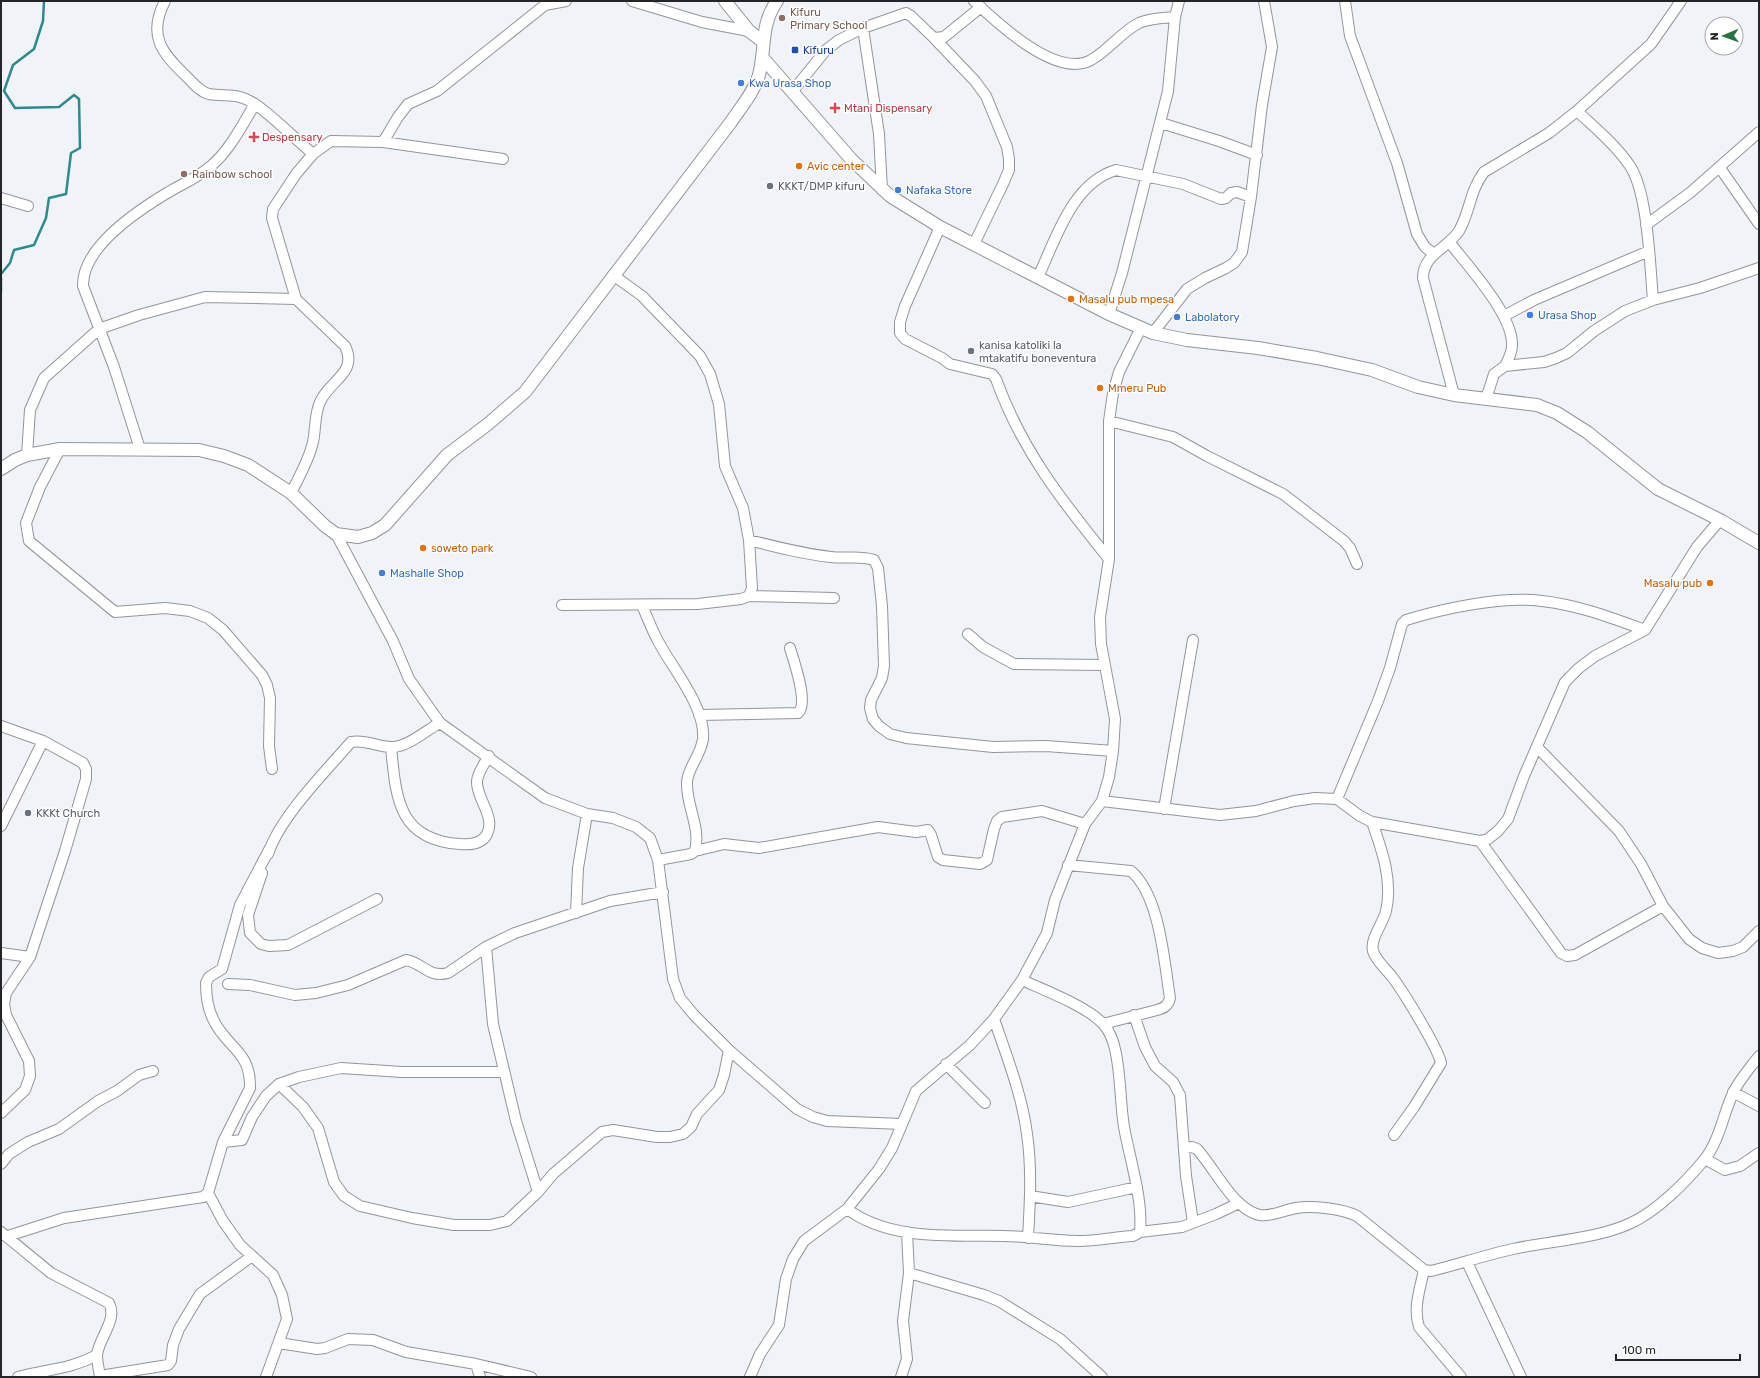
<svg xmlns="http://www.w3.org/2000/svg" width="1760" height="1378" viewBox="0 0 1760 1378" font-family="Rubik,sans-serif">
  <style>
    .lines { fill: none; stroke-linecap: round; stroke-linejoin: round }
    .stream { stroke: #2c8b8c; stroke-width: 2.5 }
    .minor-casing { stroke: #929599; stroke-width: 12 }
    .tertiary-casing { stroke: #929599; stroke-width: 14 }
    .minor { stroke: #fff; stroke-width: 10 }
    .tertiary { stroke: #fff; stroke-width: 12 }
    .education-dot { fill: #8d6e63; stroke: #fff; stroke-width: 1.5 }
    .transit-dot { fill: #1a4fb4; stroke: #fff; stroke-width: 1.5 }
    .shop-dot { fill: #3f7fe0; stroke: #fff; stroke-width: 1.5 }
    .health-dot { fill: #e0444e; stroke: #fff; stroke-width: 1.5 }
    .food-dot { fill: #e8710a; stroke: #fff; stroke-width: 1.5 }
    .worship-dot { fill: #6b7280; stroke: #fff; stroke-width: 1.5 }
    .labels { text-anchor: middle; stroke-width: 3; stroke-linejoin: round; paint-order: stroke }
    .education-label { font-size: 11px; fill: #785e54; stroke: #fff; text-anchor: start }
    .transit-label { font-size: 11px; fill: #164399; stroke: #fff; text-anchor: start }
    .shop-label { font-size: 11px; fill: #366cbe; stroke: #fff; text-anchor: start }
    .health-label { font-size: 11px; fill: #be3a42; stroke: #fff; text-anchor: start }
    .food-label { font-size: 11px; fill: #c56008; stroke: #fff; text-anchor: start }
    .worship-label { font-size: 11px; fill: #5b616d; stroke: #fff; text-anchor: start }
  </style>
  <rect width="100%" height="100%" fill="#f0f4f8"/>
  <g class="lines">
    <!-- stream -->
    <path class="stream" d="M1,274L10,263L14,250L34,245L46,218L49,198L66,194L71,153L80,148L79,99L74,95L59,107L15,108L4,91L13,65L34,49L43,21L44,1
      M1,278V292"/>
    <defs>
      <path id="minor" d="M165,1C147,36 162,53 187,77C193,83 200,92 209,94C227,97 237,92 255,104C274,117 295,139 313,154
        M632,1L702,22L749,31
        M974,1C997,23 1057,79 1091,60C1108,51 1121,32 1139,23C1150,18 1164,18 1175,17
        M1345,1L1350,36L1397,163L1417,234L1425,247L1434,254
        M863,28L879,134L882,190
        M934,38L975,81L986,96L1007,147L1009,159V170L1003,184L974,244
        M792,92L826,50L839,40L863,28L906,13L911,16L934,38L944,37L981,7
        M1577,111C1595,128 1616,145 1630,166C1648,193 1650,266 1653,300
        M1161,123L1219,141L1257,155
        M383,142L398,117L408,104L437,91L545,5L566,1
        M1720,168L1759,224
        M1,198L28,206
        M1646,225L1691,192L1759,132
        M940,227L905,306L900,322V333L905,339L942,358L950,364L992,374L996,379C1022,451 1062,501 1109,559
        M1450,243C1468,266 1514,316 1512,346C1512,353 1508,360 1505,366
        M1038,277C1056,239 1072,183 1116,170L1183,184L1221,199L1226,198L1231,193L1237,192L1251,197
        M1109,314L1122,273L1168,91L1175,17L1179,1
        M1504,316L1534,300L1649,251
        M1153,333L1187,289L1205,278L1226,268L1234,263L1242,252L1251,197L1262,105L1272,47L1264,1
        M1454,395L1423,278C1423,254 1447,249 1459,231C1470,212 1470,190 1484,172L1549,133L1577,111L1651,44L1681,1
        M1486,399L1494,374L1505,366L1544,362L1556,358L1567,353L1594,331L1625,311L1653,300L1700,288L1759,268
        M1109,421L1173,437L1207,456L1283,494L1344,541L1350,548L1357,564
        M60,449L40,487L26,523L29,541L115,612L165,608L190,611L208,618L223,630L262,675L267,685L270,698L269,746L272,769
        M140,449L114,367L83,286C82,247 137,211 167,193C182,184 199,177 211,166C230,150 242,125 255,104
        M27,455L30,410L44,378L99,329L139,315L205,297L296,299
        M291,493C299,477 309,460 313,442C316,429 314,413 321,400C331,380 358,372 345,346L296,299L272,218L273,209L296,174L313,154L331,141L383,142L503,159
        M336,534L393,641L409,679L440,723L545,798L587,814L613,818L636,827L650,838L658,860L673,979L680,998L694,1015L729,1050L797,1109L813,1117L827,1121L902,1124
        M749,540C776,547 803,554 831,557C845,559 860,555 874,560L878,568L882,606L884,666L882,678L871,700L870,708L873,719L879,726L890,734L906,738L993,747L1046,746L1113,751
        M749,596L834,598
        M562,605L698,604L741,599L749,596L752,588L749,540L743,508L725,466L719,404L710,374L700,356L642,296L613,275
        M642,605C647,617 652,630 658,641C672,668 706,707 703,739C701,755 688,767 687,782C686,806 701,827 695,851L691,854L658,860
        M968,634L983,647L1014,664L1104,665
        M699,715L798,713C809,703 794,662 790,648
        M1,726L43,741L83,763L86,769V779L65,851L30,957L6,993L4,1004L6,1015L29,1061L30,1076L25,1090L1,1113
        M391,747C396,798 398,840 460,844C470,845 482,844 487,834C496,816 476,799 477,781C478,772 484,764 489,756
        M1537,747L1619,831L1641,864L1663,906L1689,939L1702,948L1718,953L1733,951L1743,947L1759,931
        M1337,799L1378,701L1390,668L1402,624L1406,620C1445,608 1502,596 1542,601C1578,605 1612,618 1645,630
        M1102,801L1220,815L1256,811L1294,801L1315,798L1337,799L1360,816L1372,822L1480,841L1488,839L1498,831L1508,819L1524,776L1565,682L1579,668L1595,656L1645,630L1697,547L1720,520
        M1164,809L1193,640
        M1372,822C1382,850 1393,881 1386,911C1383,924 1370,938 1373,951C1376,961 1387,970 1393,978C1404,993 1438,1048 1441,1063L1414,1107L1394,1135
        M1,826L43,741
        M1480,841L1561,953L1567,956L1575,955L1663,906
        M695,851L724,844L759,848L878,827L916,832L928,830L931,835L938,857L943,860L980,864L987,860L994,829L997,821L1002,817L1042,811L1085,824
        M268,854C280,817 325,772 351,742C366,739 377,747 391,747C407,748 426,730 440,723
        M1068,865L1131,871C1160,896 1164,961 1170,998C1168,1006 1164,1008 1157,1010L1103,1024
        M262,873L248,915L250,933L261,944L269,946L288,945L377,899
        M576,913L578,868L587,814
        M486,947L493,1024L516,1121L538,1192
        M1,953L30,957
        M228,984L250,985L295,995L316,993L348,985L406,960C423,963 428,978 448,973L486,947L515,933L610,901L663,892
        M1134,1015L1145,1047L1155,1066L1173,1082L1180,1095L1186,1176L1193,1222
        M994,1019C1007,1057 1022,1095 1027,1134C1032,1168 1030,1203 1028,1238
        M946,1064L985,1103
        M279,1084L303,1107L318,1128L334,1182L344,1196L360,1206L412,1218L454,1225H490L507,1221L538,1192L553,1174L602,1132L613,1130L657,1137H670L683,1134L691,1127L697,1114L719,1090L724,1075L729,1050
        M1733,1092L1759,1106
        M223,1142L242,1140L252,1117L266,1096L279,1084L299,1077L341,1068L402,1072H504
        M1184,1148L1192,1147L1197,1149C1212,1166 1223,1188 1239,1203C1262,1224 1271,1213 1296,1208C1312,1205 1343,1209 1357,1216L1424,1270L1431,1271C1459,1264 1486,1255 1513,1249C1549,1241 1597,1239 1631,1223C1657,1211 1686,1182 1704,1160C1719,1142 1723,1115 1733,1093C1739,1080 1750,1068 1759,1056
        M1705,1159L1725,1170L1740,1166L1759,1153
        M1,1164L9,1154L28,1142L59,1129L98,1101L117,1091L139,1075L153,1071
        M208,1193L223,1221L240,1245L273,1275L282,1295L287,1319L266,1377
        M1030,1196L1068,1202L1137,1187
        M847,1209C890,1241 951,1235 1003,1236C1028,1236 1053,1241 1078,1241C1096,1241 1115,1237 1133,1236L1140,1232C1143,1199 1130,1160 1124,1127C1120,1102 1121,1075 1115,1049C1113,1040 1110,1032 1104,1025C1089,1007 1044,990 1022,980
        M1,1232L51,1273L109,1303C118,1320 99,1337 97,1355C97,1361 99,1370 100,1377
        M1140,1232L1182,1227L1216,1214L1239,1203
        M8,1236L64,1218L203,1197L208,1193L223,1142L250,1088C251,1050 226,1048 213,1019C208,1009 206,994 206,983L209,977L222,969L240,905L270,848
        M1467,1262L1521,1377
        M1424,1270C1420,1289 1413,1308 1419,1327L1461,1377
        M909,1273L984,1295L999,1301L1060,1339L1102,1377
        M279,1343L317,1349L325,1348L348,1339L373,1340L406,1352L476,1364L531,1377
        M476,1364L480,1377
        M100,1376L168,1365L171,1361L173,1345L179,1329L200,1294L252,1256
        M18,1377C47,1369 69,1370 97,1355
        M750,1377L760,1354L779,1325L786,1279L793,1259L804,1241L847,1209L879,1169L892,1148L916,1091L970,1045L994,1019L1022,980L1047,933L1055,900L1085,824L1102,801L1109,777L1113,751L1115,719L1101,644L1100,617L1109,559V421L1113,393L1119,372L1141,328
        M901,1377L907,1359L903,1321L909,1273L907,1232"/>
      <path id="tertiary" d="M725,1L749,31L762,41
        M762,57L851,159L890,196L940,227L1109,314L1153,333L1187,340L1258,348L1317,358L1372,370L1418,387L1454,395L1537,405L1557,413L1587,432L1658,489L1720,520L1759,543
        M1,469L15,460L27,455L60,449L199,450L224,456L248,465L291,493L325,526L336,534L358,537L372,533L385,525L447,455L488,424L525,392L731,122C741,107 754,92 759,75C766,48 760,25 777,1"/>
    </defs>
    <!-- minor casing -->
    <use href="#minor" class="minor-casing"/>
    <!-- tertiary casing -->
    <use href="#tertiary" class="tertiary-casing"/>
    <!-- minor -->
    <use href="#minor" class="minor"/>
    <!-- tertiary -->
    <use href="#tertiary" class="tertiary"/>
  </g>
  <!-- markers -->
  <g class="education-dot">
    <circle cx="782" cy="18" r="4"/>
    <circle cx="184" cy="174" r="4"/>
  </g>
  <rect class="transit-dot" x="791" y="46" width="8" height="8" rx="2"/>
  <g class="shop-dot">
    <circle cx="741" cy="83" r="4"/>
    <circle cx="898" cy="190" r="4"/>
    <circle cx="1530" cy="315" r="4"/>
    <circle cx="1177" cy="317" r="4"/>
    <circle cx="382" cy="573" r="4"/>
  </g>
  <g class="health-dot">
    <path d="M833 102h4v4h4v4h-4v4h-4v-4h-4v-4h4z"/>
    <path d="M252 131h4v4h4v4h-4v4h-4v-4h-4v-4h4z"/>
  </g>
  <g class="food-dot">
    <circle cx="799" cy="166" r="4"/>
    <circle cx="1071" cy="299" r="4"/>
    <circle cx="1100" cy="388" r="4"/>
    <circle cx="423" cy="548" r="4"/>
    <circle cx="1710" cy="583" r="4"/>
  </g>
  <g class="worship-dot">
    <circle cx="770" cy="186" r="4"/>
    <circle cx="971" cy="351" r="4"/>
    <circle cx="28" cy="813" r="4"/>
  </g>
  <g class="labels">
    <!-- education labels -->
    <g class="education-label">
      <text x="790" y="16">Kifuru<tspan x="790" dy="13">Primary School</tspan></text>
      <text x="192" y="178">Rainbow school</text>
    </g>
    <!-- transit labels -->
    <g class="transit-label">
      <text x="803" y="54">Kifuru</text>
    </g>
    <!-- shop labels -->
    <g class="shop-label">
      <text x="749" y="87">Kwa Urasa Shop</text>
      <text x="906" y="194">Nafaka Store</text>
      <text x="1538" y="319">Urasa Shop</text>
      <text x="1185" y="321">Labolatory</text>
      <text x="390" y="577">Mashalle Shop</text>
    </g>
    <!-- health labels -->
    <g class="health-label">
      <text x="844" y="112">Mtani Dispensary</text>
      <text x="262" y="141">Despensary</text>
    </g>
    <!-- food labels -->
    <g class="food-label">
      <text x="807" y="170">Avic center</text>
      <text x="1079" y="303">Masalu pub mpesa</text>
      <text x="1108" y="392">Mmeru Pub</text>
      <text x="431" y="552">soweto park</text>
      <text x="1702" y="587" text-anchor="end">Masalu pub</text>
    </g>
    <!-- worship labels -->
    <g class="worship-label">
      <text x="778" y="190">KKKT/DMP kifuru</text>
      <text x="979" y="349">kanisa katoliki la<tspan x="979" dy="13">mtakatifu boneventura</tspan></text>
      <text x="36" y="817">KKKt Church</text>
    </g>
  </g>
  <!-- border -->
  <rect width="1760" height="1378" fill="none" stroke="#242527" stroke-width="4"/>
  <!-- north arrow -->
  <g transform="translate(1724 36) rotate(268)"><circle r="19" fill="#ffffff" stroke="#a7a8a9"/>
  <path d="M0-3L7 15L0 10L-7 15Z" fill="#297341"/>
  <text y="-6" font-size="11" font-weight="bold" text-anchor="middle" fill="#242527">N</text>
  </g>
  <!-- scale -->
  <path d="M1616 1354v6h124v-6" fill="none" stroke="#242527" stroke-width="2"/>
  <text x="1622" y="1354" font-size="12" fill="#242527" stroke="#ffffff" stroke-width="3" paint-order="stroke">100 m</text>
</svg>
